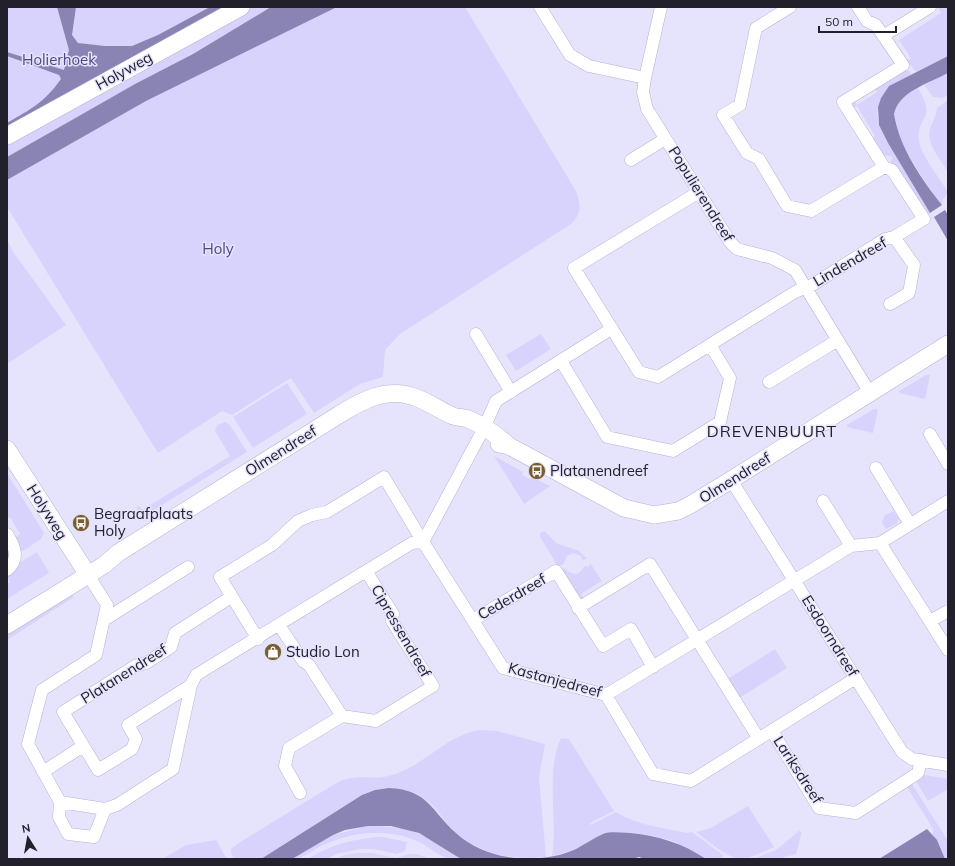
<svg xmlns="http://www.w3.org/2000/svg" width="955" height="866" viewBox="0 0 955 866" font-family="Mulish,sans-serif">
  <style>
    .built { fill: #d9d6f5 }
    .green { fill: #d7d3fc }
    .water { fill: #8984b3 }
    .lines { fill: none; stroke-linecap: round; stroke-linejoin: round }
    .street-casing { stroke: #b5b3d0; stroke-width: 13 }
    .secondary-casing { stroke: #b5b3d0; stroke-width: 18 }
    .street { stroke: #fff; stroke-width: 12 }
    .secondary { stroke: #fff; stroke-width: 17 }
    .labels { text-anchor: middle; stroke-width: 3; stroke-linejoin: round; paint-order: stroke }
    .park-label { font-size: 15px; fill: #514685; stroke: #e6e4fd }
    .street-label { font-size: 15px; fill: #21202b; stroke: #e6e4fd }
    .poi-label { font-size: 15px; fill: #21202b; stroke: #e6e4fd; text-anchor: start }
    .neighbourhood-label { font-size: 16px; letter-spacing: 1px; fill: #21202b; stroke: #e6e4fd }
  </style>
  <rect width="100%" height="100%" fill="#e6e4fd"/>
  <!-- built -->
  <path class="built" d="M359,853H372L397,858L409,854H417L431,859H337L344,855Z"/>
  <!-- green -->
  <path class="green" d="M7,7H271L193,54L135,84L7,157Z
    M337,7H465L576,191C581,205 582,213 571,224L400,334L385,350L383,377L360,384L314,413L291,378L232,415L222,411L158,453L7,207V180L146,101Z
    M938,7H948V56L916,72L907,61L911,58L899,40L941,13Z
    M904,68L909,71L911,75L889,86L881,98L877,114L879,125L888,143L930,213L925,216L891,162L892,157L880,154L870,141L875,136L857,106L851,110L850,101L853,99L857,105L877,92L874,86Z
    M948,73V95L942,98L933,97L924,85Z
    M918,88C938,121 916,115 919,140C920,154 939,177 946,189L948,193L943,199L942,205C928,187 893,138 894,114C894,102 909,93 918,88Z
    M948,100V172C940,159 924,142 931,126C934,119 936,115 937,108Z
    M7,240L14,253L66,325L7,364Z
    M541,334L551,349L516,371L506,355Z
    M926,375H930L925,399L899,393V391Z
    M287,383L307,414L253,448L233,417Z
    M874,409H878L873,433L847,427V425Z
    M225,422L230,425L247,452L143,517L137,508L138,505L142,510L230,456L215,431L217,425Z
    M494,456L523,472L522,475L530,479L532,477L550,486L524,504Z
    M7,473L44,533L41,539L23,551L20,550L14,538L20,534L10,517L7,519Z
    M893,511L899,519L896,524L886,529L882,523L884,516Z
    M545,531L556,543L579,551L587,559L582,560L581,556L573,553L567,556L563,565H557L540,537V533Z
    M37,552L49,573L7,599V584L10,582L7,575L16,565Z
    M590,563L602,581L581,594L585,600L581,603L560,569L564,568C571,575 580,577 584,566L589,567Z
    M71,592L74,597L7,640V628Z
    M775,649L787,668L738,699L726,680Z
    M479,730L497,731L545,744L539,778L546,857C517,860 488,856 464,839C451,831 444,819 435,808C417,787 385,783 362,795L261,859H234L231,854V849L237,844L338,782C359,773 373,781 392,775C424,766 445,736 479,730Z
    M561,738L569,739L614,811L590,823L591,825L616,812C636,825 664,828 687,833L692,832L723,855L722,859H706L673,841L653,836L620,832L603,834L571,851L552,856C558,819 545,773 561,738Z
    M925,775L948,779V789L928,801L916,781Z
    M912,784L948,841V859H945L933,835V829L907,787Z
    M748,806L774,847C765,851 755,856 745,859C731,862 707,840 696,832L711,828Z
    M368,826C413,826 425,835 461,859C456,859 449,860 446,858C435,853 426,844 414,840C403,835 390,833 378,833C359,832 337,838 319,847C310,852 303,859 292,859L333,835Z
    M799,831L802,832L796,854L778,859H753L776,850Z
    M383,837L407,842L405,851L397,854L374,849H360L336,854L328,859H308C331,844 356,838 383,837Z
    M216,840L227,859H162L186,845Z"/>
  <!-- water -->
  <path class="water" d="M57,7H76L72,35L78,43L105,46H132L158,35L210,7H224L7,129V123C31,109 44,103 61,79L59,75L7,56V52L64,70L69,50Z
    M271,7H337L146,101L7,180V157L135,84L193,54Z
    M948,56V73C930,83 899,91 894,114C899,147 922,180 942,205L930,213L888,143L879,125L878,107L881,98L889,86Z
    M945,210L948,215V241L934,217Z
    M389,788C429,790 431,811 456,833C470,846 489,854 508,857C530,861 556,858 576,849C585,844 594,838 603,834C612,831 621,833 630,833C659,836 682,843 706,859H645L639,857L632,859H461L419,833L391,826H368L345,830L333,835L292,859H261L362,795L375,790Z
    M927,829L937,840L945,859H879Z"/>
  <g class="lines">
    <defs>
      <path id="street" d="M540,7L570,55L589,66L645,78
        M661,7L645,78L643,92L647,109L730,242L737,249L772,258L795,270L870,393
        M790,7L756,28L740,105L723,115L747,153L759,159L787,206L811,211L884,167
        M883,36L930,7
        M631,160L665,139
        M699,192L574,268L639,372L658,377L795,292L814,284L885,239L894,237L924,219L892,170L884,167L843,102L903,65L876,25L867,21L858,7
        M890,304L909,293L914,265L894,237
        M476,334L511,392
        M561,361L607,437L673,451L720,422L730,378L710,345
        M769,382L838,340
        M930,434L948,464
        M876,468L910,524
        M731,480L902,752L912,759L948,765
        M823,501L851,546
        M7,534C15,547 20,559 7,570
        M880,543L948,650
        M88,575L107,605L96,655L42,690L28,744L60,802L105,809L117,805L173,769L191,685L196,675L412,543L423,542L484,428L496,401L611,329
        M578,608L650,564L759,739
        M104,620L188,567
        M473,620L556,571L603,646L631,629L653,667
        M930,621L948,611
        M279,625L303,661L309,665L342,716
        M258,639L220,577L272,545L298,521L312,515L327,512L384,477L423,542L503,668L606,695L851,546L880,543L948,501
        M191,685L128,725L136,739L132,749L98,770L63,712L135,666L146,663L171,647L175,633L231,597
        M606,695L653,774L691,781L856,678
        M772,731L819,808L856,813L918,773L921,760
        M43,772L83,746
        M300,793L285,766L289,748L342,716L376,721L433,686L392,621L393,614L366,571
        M60,802L59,817L68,834L94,837L105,809"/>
      <path id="secondary" d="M7,136L241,7
        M499,444L509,446L624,508L654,515L678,511L690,505L731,480L948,344
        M7,449L88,575
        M7,625L104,565L118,553L337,416C362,400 387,386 417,398C430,403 441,411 453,416C458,418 463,417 468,419C483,425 497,435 509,446"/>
    </defs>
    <!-- street casing -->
    <use href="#street" class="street-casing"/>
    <!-- secondary casing -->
    <use href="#secondary" class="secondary-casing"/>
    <!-- street -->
    <use href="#street" class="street"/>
    <!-- secondary -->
    <use href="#secondary" class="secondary"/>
  </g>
  <!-- icons -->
  <defs>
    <symbol id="bus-disc" viewBox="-11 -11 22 22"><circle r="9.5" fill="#795e31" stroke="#e6e4fd"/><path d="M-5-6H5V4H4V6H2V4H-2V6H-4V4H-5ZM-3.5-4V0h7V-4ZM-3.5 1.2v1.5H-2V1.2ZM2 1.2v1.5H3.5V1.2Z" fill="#fff"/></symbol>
    <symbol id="shop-disc" viewBox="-11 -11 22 22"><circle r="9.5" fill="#795e31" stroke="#e6e4fd"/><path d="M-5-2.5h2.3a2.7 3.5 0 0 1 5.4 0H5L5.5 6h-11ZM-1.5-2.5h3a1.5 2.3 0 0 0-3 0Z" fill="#fff"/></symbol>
  </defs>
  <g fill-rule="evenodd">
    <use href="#bus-disc" x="527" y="461" width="20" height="20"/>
    <use href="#bus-disc" x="71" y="513" width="20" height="20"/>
    <use href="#shop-disc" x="263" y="642" width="20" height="20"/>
  </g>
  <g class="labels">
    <!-- park labels -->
    <g class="park-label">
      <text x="59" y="65">Holierhoek</text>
      <text x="218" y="254">Holy</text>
    </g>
    <!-- street labels -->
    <g class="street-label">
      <text transform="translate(124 71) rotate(-29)" y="5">Holyweg</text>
      <text transform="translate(701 194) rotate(58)" y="5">Populierendreef</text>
      <text transform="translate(850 262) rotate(-30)" y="5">Lindendreef</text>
      <text transform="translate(281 451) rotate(-32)" y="5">Olmendreef</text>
      <text transform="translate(735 478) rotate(-32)" y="5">Olmendreef</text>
      <text transform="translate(47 512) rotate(58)" y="5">Holyweg</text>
      <text transform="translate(512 597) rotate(-30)" y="5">Cederdreef</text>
      <text transform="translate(401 631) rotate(60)" y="5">Cipressendreef</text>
      <text transform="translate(830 636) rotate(58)" y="5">Esdoorndreef</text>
      <text transform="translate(124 674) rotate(-32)" y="5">Platanendreef</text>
      <text transform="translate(555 680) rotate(15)" y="5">Kastanjedreef</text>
      <text transform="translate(798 770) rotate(57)" y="5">Lariksdreef</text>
    </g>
    <!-- poi labels -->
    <g class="poi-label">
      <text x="550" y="476">Platanendreef</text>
      <text x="94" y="519">Begraafplaats<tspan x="94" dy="17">Holy</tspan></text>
      <text x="286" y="657">Studio Lon</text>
    </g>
    <!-- neighbourhood labels -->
    <g class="neighbourhood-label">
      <text x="772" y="437">DREVENBUURT</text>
    </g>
  </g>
  <!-- border -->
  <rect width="955" height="866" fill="none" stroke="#21202b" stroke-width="16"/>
  <!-- north arrow -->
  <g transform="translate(28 838) rotate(349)" stroke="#e6e4fd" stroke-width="3" paint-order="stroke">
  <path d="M0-3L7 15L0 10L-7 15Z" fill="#21202b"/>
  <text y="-6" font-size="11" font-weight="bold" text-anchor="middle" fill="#21202b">N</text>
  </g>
  <!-- scale -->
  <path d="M819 26v6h77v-6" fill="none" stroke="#21202b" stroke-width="2"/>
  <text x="825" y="26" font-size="12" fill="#21202b" stroke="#e6e4fd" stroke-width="3" paint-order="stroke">50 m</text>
</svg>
